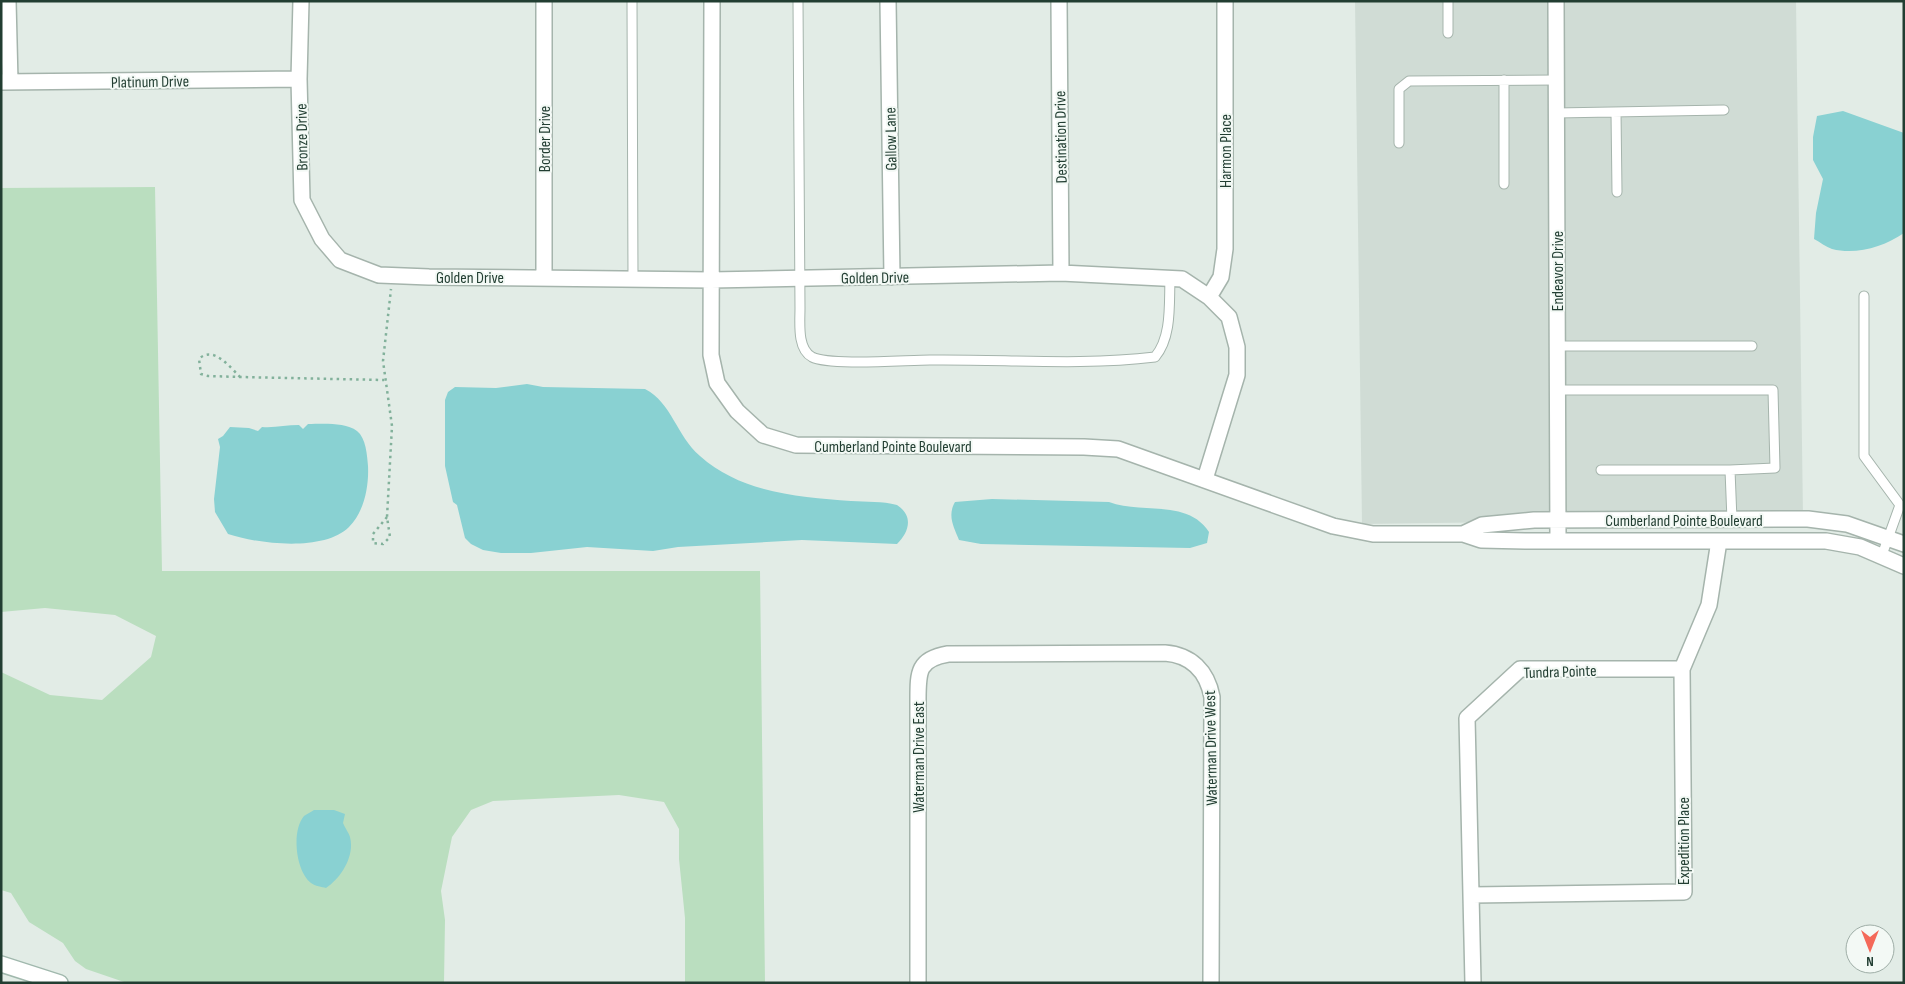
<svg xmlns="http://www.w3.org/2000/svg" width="1905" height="984" viewBox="0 0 1905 984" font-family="'Sofia Sans Condensed',sans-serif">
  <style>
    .built { fill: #d0dcd5 }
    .green { fill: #badebf }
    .water { fill: #89d1d2 }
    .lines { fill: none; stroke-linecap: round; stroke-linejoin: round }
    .service-casing { stroke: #a5b4ac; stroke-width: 11 }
    .minor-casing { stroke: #a5b4ac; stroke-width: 18 }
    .secondary-casing { stroke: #a0b8ad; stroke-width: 18 }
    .path { stroke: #82b19b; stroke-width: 2.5; stroke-dasharray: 2.5 4; stroke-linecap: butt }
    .service { stroke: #fff; stroke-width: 9 }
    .minor { stroke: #fff; stroke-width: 15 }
    .secondary { stroke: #fff; stroke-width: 15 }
    .labels { text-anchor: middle; stroke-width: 4; stroke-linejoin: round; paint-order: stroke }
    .street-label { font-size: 16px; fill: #223e32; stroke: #f3f9f5 }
  </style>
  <rect width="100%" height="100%" fill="#e2ece6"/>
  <!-- built -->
  <path class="built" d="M1355,1H1796L1803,518L1362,524Z"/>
  <!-- green -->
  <path class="green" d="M155,187L162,571H760L765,983H685V918L679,859V829L664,802L619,795L493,801L471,810L452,837L441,891L445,920L444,983H127L86,969L75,961L63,943L29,922L11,893L1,890V672L50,695L102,700L151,657L156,636L115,615L45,608L1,612V188Z"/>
  <!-- water -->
  <path class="water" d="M1843,111L1904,133V233C1884,247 1856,255 1832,249C1826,247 1820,242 1814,239L1816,213L1823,179L1813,160V137L1817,116Z
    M527,384L543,387L645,389C672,403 676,435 700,456C741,493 800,497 851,501C867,502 882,501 897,505C914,516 909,532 897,544L802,540L678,547L653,551L587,547L531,553H501L483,550L471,544L465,538L457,505L453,502L445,466V400L448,392L455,387L496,388Z
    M308,424C323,424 345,422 357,431C366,438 367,455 368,466C369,487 364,512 349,527C324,552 258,544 228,534L215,512L214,499L220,447L218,439L223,436L230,427L249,428L258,431L262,427C275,428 286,425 299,425L303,429Z
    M992,499L1109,502C1141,514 1188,499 1209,532L1207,543L1190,548L981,544L959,540C954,527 947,516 955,502Z
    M314,810H334L345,814L343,823C345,828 349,833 350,837C355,856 341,878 326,888C322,887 315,886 311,883C296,872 291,831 304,816C307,814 311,812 314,810Z"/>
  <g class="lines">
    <defs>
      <path id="service" d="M632,1L633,279
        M798,1L800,308C800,323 797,349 812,357C830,366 906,360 930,360C1005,359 1080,366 1155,357C1172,337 1169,304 1170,279
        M1448,33V1
        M1616,112L1617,192
        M1556,113L1724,110
        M1399,143V89L1409,81L1556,80
        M1504,184V80
        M1864,296V456L1900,505L1882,555
        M1558,346H1752
        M1558,390H1773L1775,468L1730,470L1732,520
        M1601,470H1730"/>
      <path id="minor" d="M8,1L10,82
        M301,1L299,79L302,200L322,239L340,260L379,275L429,277L711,280L1061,273L1182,279L1209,297L1229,317L1237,347V375L1205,479
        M544,1V277
        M712,1L711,355L717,383L737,411L763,435L796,445L1084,447L1118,449L1333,526L1373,534H1463L1481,540L1525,541H1826L1860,547L1904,566
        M888,1L892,277
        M1059,1L1061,273
        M1556,1L1558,541
        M1,82L299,79
        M1209,297L1221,277L1225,249V1
        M1463,534L1482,525L1534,520L1808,519L1847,524L1904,544
        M1472,895L1684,892L1682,669
        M918,983V699C918,672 918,659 948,654L1165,653C1191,655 1207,671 1212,697L1211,983
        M1473,983L1467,718L1520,669H1682L1709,605L1719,541"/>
      <path id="secondary" d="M1,964L60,983"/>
    </defs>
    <!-- service casing -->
    <use href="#service" class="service-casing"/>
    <!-- minor casing -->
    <use href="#minor" class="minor-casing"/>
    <!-- secondary casing -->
    <use href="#secondary" class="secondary-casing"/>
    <!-- path -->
    <path class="path" d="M240,377C230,367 213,345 199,359L201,374L208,376L240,377L384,380
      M387,517L373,534V543L383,544L390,537L387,517L392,426L383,361L391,289"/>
    <!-- service -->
    <use href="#service" class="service"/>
    <!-- minor -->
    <use href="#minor" class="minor"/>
    <!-- secondary -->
    <use href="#secondary" class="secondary"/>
  </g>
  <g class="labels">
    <!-- street labels -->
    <g class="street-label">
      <text transform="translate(150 81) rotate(-1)" y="6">Platinum Drive</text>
      <text transform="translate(301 137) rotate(-91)" y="6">Bronze Drive</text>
      <text transform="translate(1060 137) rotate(-91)" y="6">Destination Drive</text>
      <text transform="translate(544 139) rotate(-90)" y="6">Border Drive</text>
      <text transform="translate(890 139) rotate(-91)" y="6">Gallow Lane</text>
      <text transform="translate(1225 151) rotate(-90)" y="6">Harmon Place</text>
      <text transform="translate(1557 271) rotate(-90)" y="6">Endeavor Drive</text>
      <text x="470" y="283">Golden Drive</text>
      <text transform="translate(875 277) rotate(-1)" y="6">Golden Drive</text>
      <text x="893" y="452">Cumberland Pointe Boulevard</text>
      <text x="1684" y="526">Cumberland Pointe Boulevard</text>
      <text transform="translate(1560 671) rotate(-2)" y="6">Tundra Pointe</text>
      <text transform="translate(1210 748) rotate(-91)" y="6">Waterman Drive West</text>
      <text transform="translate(918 757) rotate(-90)" y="6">Waterman Drive East</text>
      <text transform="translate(1683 841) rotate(-90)" y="6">Expedition Place</text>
    </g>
  </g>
  <!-- border -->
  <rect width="1905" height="984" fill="none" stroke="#223e32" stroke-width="5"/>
  <!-- north arrow -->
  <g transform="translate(1870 949) rotate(180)"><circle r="24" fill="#f3f9f5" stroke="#9faea7"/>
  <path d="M0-4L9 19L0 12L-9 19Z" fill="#f46959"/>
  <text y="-8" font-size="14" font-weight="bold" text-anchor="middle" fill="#223e32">N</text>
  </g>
</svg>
